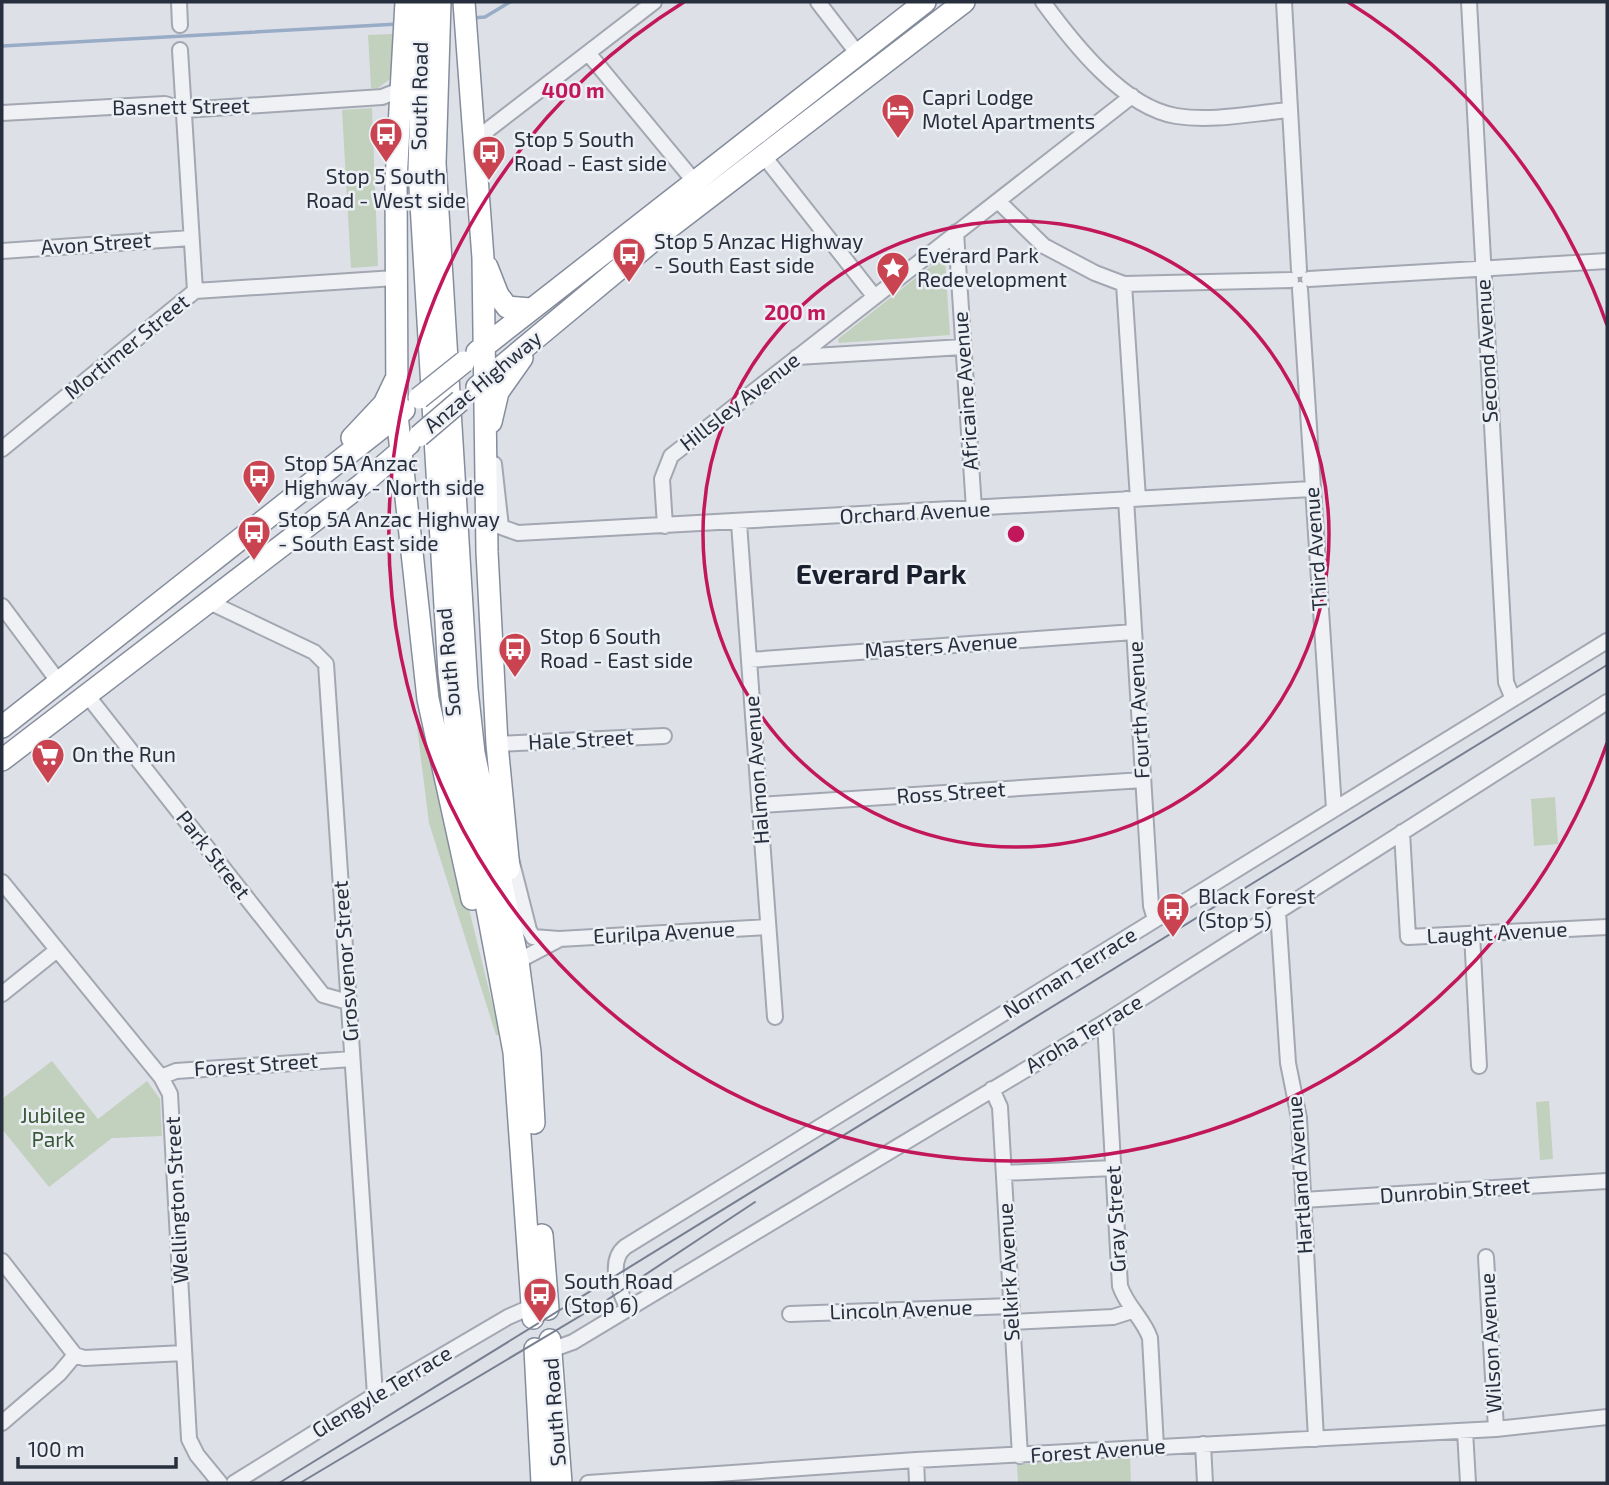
<svg xmlns="http://www.w3.org/2000/svg" width="1609" height="1485" viewBox="0 0 1609 1485" font-family="'Exo 2',sans-serif">
  <style>
    .green { fill: #c2d0be }
    .lines { fill: none; stroke-linecap: round; stroke-linejoin: round }
    .stream { stroke: #99acc6; stroke-width: 3.5 }
    .minor-casing { stroke: #a3a7b1; stroke-width: 18 }
    .highway-casing { stroke: #858d9d; stroke-width: 24 }
    .minor { stroke: #f0f1f5; stroke-width: 14 }
    .highway { stroke: #fff; stroke-width: 21 }
    .tram { stroke: #777f90; stroke-width: 2 }
    .highway-bridge-casing { stroke: #858d9d; stroke-width: 24; stroke-linecap: butt }
    .highway-bridge { stroke: #fff; stroke-width: 21 }
    .ring { fill: none; stroke: #c2185b; stroke-width: 3.5 }
    .labels { text-anchor: middle; stroke-width: 5; stroke-linejoin: round; paint-order: stroke }
    .street-label { font-size: 21px; fill: #272e3d; stroke: #eceff4 }
    .poi-label { font-size: 21px; fill: #272e3d; stroke: #eceff4; text-anchor: start }
    .park-label { font-size: 21px; fill: #395835; stroke: #eceff4 }
    .district-label { font-size: 28px; font-weight: bold; fill: #191f2d; stroke: #eceff4 }
    .centre { fill: #c2185b; stroke: #eceff4; stroke-width: 3.5 }
    .ring-label { font-size: 21px; text-anchor: middle; font-weight: bold; fill: #c2185b; stroke: #eceff4; stroke-width: 5; stroke-linejoin: round; paint-order: stroke }
  </style>
  <rect width="100%" height="100%" fill="#dde0e7"/>
  <!-- green -->
  <path class="green" d="M393,34L394,76L378,88H371L368,35Z
    M372,108L378,266L351,268L342,110Z
    M941,258L945,260L950,335L839,343L838,339Z
    M424,726L500,1035H496L429,823L417,727Z
    M1555,797L1558,844L1534,846L1531,799Z
    M52,1061L98,1119L147,1081L160,1099L162,1136L112,1138L49,1187L2,1129V1099Z
    M1549,1101L1553,1159L1540,1160L1536,1102Z
    M1130,1458L1131,1483H1018L1017,1464Z"/>
  <g class="lines">
    <!-- stream -->
    <path class="stream" d="M472,18L485,17L510,2
      M2,46L398,24"/>
    <defs>
      <path id="minor" d="M179,2L180,25
        M818,2L858,54
        M1043,2C1073,43 1123,107 1176,116C1213,122 1253,113 1290,110
        M1284,2L1299,270
        M1469,2L1506,682L1513,699
        M180,50L195,291
        M588,53L694,181
        M2,113L165,104L184,110L382,97L400,90
        M476,139L654,2
        M763,155L874,296
        M999,202L1044,246L1095,273L1124,284L1291,280
        M956,232L974,509
        M2,251L191,238
        M1309,279L1607,261
        M1124,284L1138,499
        M1300,289L1334,809
        M797,357L963,347
        M2,449L195,291L395,278
        M494,464L501,527L518,533L1312,489
        M1126,499L1151,906L1155,919
        M739,523L775,1017
        M665,526L662,479L671,456L1132,96
        M207,601L314,652L326,664L375,1395
        M2,606L58,681
        M749,660L1134,632
        M87,695L323,995L348,1002
        M497,744L664,736
        M760,805L1143,780
        M1402,832L1408,937L1607,927
        M511,859L529,930L533,937L559,939L768,927
        M2,882L161,1077L170,1094L189,1439L197,1455L220,1483
        M1278,911L1288,1063L1299,1118L1316,1439
        M1472,934L1479,1066
        M518,961L558,940
        M2,994L57,950
        M1105,1022L1120,1286C1127,1307 1143,1318 1150,1338L1156,1447
        M161,1077L176,1071L352,1059
        M992,1089L1000,1107L1020,1456
        M1004,1173L1113,1168
        M1303,1200L1607,1181
        M1486,1257L1496,1429
        M2,1261L75,1355
        M628,1309C619,1291 607,1262 625,1247L1607,641
        M790,1314L1011,1306
        M1012,1322L1113,1317L1132,1311
        M551,1350L573,1342L1105,1022L1607,702
        M75,1355L84,1358L184,1353
        M2,1423L59,1374L75,1355
        M1465,1431L1468,1483
        M1203,1444L1205,1483
        M916,1460L917,1483
        M234,1483L375,1395L508,1317L533,1306
        M588,1483L916,1460L1496,1429L1607,1417"/>
      <path id="highway" d="M406,2L396,181L397,415L428,699L472,899
        M424,2L419,170L449,673L459,759L514,1052L533,1318
        M440,2L435,163L467,689L474,753L518,961L530,1052L534,1123
        M464,2L483,258L487,552L497,744L509,869
        M487,267L498,295L507,307L530,309
        M477,352L925,2
        M477,387L661,234L964,2
        M491,422L498,392L522,358
        M352,438L384,404L395,381
        M2,727L404,410
        M2,760L361,485L409,444
        M542,1235L548,1309
        M550,1340L561,1483
        M535,1349L542,1483"/>
    </defs>
    <!-- minor casing -->
    <use href="#minor" class="minor-casing"/>
    <!-- highway casing -->
    <use href="#highway" class="highway-casing"/>
    <!-- minor -->
    <use href="#minor" class="minor"/>
    <!-- highway -->
    <use href="#highway" class="highway"/>
    <!-- tram -->
    <path class="tram" d="M279,1483L1607,665
      M300,1483L607,1300L755,1202"/>
    <defs>
      <path id="highway-bridge" d="M419,398L464,362
        M419,436L460,401"/>
    </defs>
    <!-- highway-bridge casing -->
    <use href="#highway-bridge" class="highway-bridge-casing"/>
    <!-- highway-bridge -->
    <use href="#highway-bridge" class="highway-bridge"/>
  </g>
  <!-- distance rings -->
  <g class="ring">
    <circle cx="1016" cy="534" r="313"/>
    <path d="M1607 743A627 627 0 1 1 684 2M1348 2A627 627 0 0 1 1607 325"/>
  </g>
  <!-- icons -->
  <defs>
    <symbol id="hotel-pin" viewBox="-11 -11 22 30"><path d="M0 17L-7.5 6A9.5 9.5 0 1 1 7.5 6Z" fill="#c94450" stroke="#eceff4"/><path d="M-6-4.5h1.5V1H6V5H4.5V3h-9V5H-6ZM-4 0a1.8 1.8 0 1 1 3.6 0ZM.5 0V-2.5h3Q6-2.5 6 0Z" fill="#fff"/></symbol>
    <symbol id="bus-pin" viewBox="-11 -11 22 30"><path d="M0 17L-7.5 6A9.5 9.5 0 1 1 7.5 6Z" fill="#c94450" stroke="#eceff4"/><path d="M-5-6H5V4H4V6H2V4H-2V6H-4V4H-5ZM-3.5-4V0h7V-4ZM-3.5 1.2v1.5H-2V1.2ZM2 1.2v1.5H3.5V1.2Z" fill="#fff"/></symbol>
    <symbol id="sight-pin" viewBox="-11 -11 22 30"><path d="M0 17L-7.5 6A9.5 9.5 0 1 1 7.5 6Z" fill="#c94450" stroke="#eceff4"/><path d="M0-6L1.8-2.2L6-1.7L2.9 1.2L3.7 5.4L0 3.3L-3.7 5.4L-2.9 1.2L-6-1.7L-1.8-2.2Z" fill="#fff"/></symbol>
    <symbol id="supermarket-pin" viewBox="-11 -11 22 30"><path d="M0 17L-7.5 6A9.5 9.5 0 1 1 7.5 6Z" fill="#c94450" stroke="#eceff4"/><path d="M-6-5.5h2.5l.6 2H6L4.5 2H-2.5L-4.4-4H-6ZM-1.5 3.2a1.3 1.3 0 1 0 .1 0ZM3 3.2a1.3 1.3 0 1 0 .1 0Z" fill="#fff"/></symbol>
  </defs>
  <g fill-rule="evenodd">
    <use href="#hotel-pin" x="879" y="91" width="38" height="52"/>
    <use href="#bus-pin" x="367" y="115" width="38" height="52"/>
    <use href="#bus-pin" x="470" y="133" width="38" height="52"/>
    <use href="#bus-pin" x="610" y="235" width="38" height="52"/>
    <use href="#sight-pin" x="874" y="249" width="38" height="52"/>
    <use href="#bus-pin" x="240" y="457" width="38" height="52"/>
    <use href="#bus-pin" x="235" y="513" width="38" height="52"/>
    <use href="#bus-pin" x="496" y="630" width="38" height="52"/>
    <use href="#supermarket-pin" x="29" y="736" width="38" height="52"/>
    <use href="#bus-pin" x="1154" y="890" width="38" height="52"/>
    <use href="#bus-pin" x="521" y="1275" width="38" height="52"/>
  </g>
  <g class="labels">
    <!-- street labels -->
    <g class="street-label">
      <text transform="translate(420 96) rotate(-89)" y="7">South Road</text>
      <text transform="translate(181 107) rotate(-1)" y="7">Basnett Street</text>
      <text transform="translate(96 244) rotate(-4)" y="7">Avon Street</text>
      <text transform="translate(127 347) rotate(-39)" y="7">Mortimer Street</text>
      <text transform="translate(1487 351) rotate(-93)" y="7">Second Avenue</text>
      <text transform="translate(483 382) rotate(-40)" y="7">Anzac Highway</text>
      <text transform="translate(966 391) rotate(-94)" y="7">Africaine Avenue</text>
      <text transform="translate(740 402) rotate(-38)" y="7">Hillsley Avenue</text>
      <text transform="translate(915 513) rotate(-3)" y="7">Orchard Avenue</text>
      <text transform="translate(1316 549) rotate(-94)" y="7">Third Avenue</text>
      <text transform="translate(941 646) rotate(-4)" y="7">Masters Avenue</text>
      <text transform="translate(449 662) rotate(-95)" y="7">South Road</text>
      <text transform="translate(1139 710) rotate(-93)" y="7">Fourth Avenue</text>
      <text transform="translate(581 740) rotate(-3)" y="7">Hale Street</text>
      <text transform="translate(757 770) rotate(-94)" y="7">Halmon Avenue</text>
      <text transform="translate(951 793) rotate(-4)" y="7">Ross Street</text>
      <text transform="translate(213 855) rotate(52)" y="7">Park Street</text>
      <text transform="translate(664 933) rotate(-3)" y="7">Eurilpa Avenue</text>
      <text transform="translate(1497 933) rotate(-3)" y="7">Laught Avenue</text>
      <text transform="translate(346 961) rotate(-94)" y="7">Grosvenor Street</text>
      <text transform="translate(1070 973) rotate(-32)" y="7">Norman Terrace</text>
      <text transform="translate(1084 1034) rotate(-31)" y="7">Aroha Terrace</text>
      <text transform="translate(256 1065) rotate(-4)" y="7">Forest Street</text>
      <text transform="translate(1300 1175) rotate(-94)" y="7">Hartland Avenue</text>
      <text transform="translate(1455 1191) rotate(-4)" y="7">Dunrobin Street</text>
      <text transform="translate(177 1200) rotate(-93)" y="7">Wellington Street</text>
      <text transform="translate(1116 1219) rotate(-93)" y="7">Gray Street</text>
      <text transform="translate(1009 1272) rotate(-93)" y="7">Selkirk Avenue</text>
      <text transform="translate(901 1310) rotate(-2)" y="7">Lincoln Avenue</text>
      <text transform="translate(1491 1343) rotate(-93)" y="7">Wilson Avenue</text>
      <text transform="translate(382 1392) rotate(-31)" y="7">Glengyle Terrace</text>
      <text transform="translate(555 1412) rotate(-94)" y="7">South Road</text>
      <text transform="translate(1098 1451) rotate(-4)" y="7">Forest Avenue</text>
    </g>
    <!-- poi labels -->
    <g class="poi-label">
      <text x="922" y="105">Capri Lodge<tspan x="922" dy="24">Motel Apartments</tspan></text>
      <text x="514" y="147">Stop 5 South<tspan x="514" dy="24">Road - East side</tspan></text>
      <text x="386" y="184" text-anchor="middle">Stop 5 South<tspan x="386" dy="24">Road - West side</tspan></text>
      <text x="654" y="249">Stop 5 Anzac Highway<tspan x="654" dy="24">- South East side</tspan></text>
      <text x="917" y="263">Everard Park<tspan x="917" dy="24">Redevelopment</tspan></text>
      <text x="284" y="471">Stop 5A Anzac<tspan x="284" dy="24">Highway - North side</tspan></text>
      <text x="278" y="527">Stop 5A Anzac Highway<tspan x="278" dy="24">- South East side</tspan></text>
      <text x="540" y="644">Stop 6 South<tspan x="540" dy="24">Road - East side</tspan></text>
      <text x="72" y="762">On the Run</text>
      <text x="1198" y="904">Black Forest<tspan x="1198" dy="24">(Stop 5)</tspan></text>
      <text x="564" y="1289">South Road<tspan x="564" dy="24">(Stop 6)</tspan></text>
    </g>
    <!-- park labels -->
    <g class="park-label">
      <text x="53" y="1123">Jubilee<tspan x="53" dy="24">Park</tspan></text>
    </g>
    <!-- district labels -->
    <g class="district-label">
      <text x="881" y="584">Everard Park</text>
    </g>
  </g>
  <circle cx="1016" cy="534" r="10" class="centre"/>
  <g class="ring-label">
    <text x="573" y="98">400 m</text>
    <text x="795" y="320">200 m</text>
  </g>
  <!-- border -->
  <rect width="1609" height="1485" fill="none" stroke="#272e3d" stroke-width="7"/>
  <!-- scale -->
  <path d="M18 1457v10h158v-10" fill="none" stroke="#272e3d" stroke-width="3.5"/>
  <text x="28" y="1457" font-size="21" fill="#272e3d" stroke="#eceff4" stroke-width="5" paint-order="stroke">100 m</text>
</svg>
